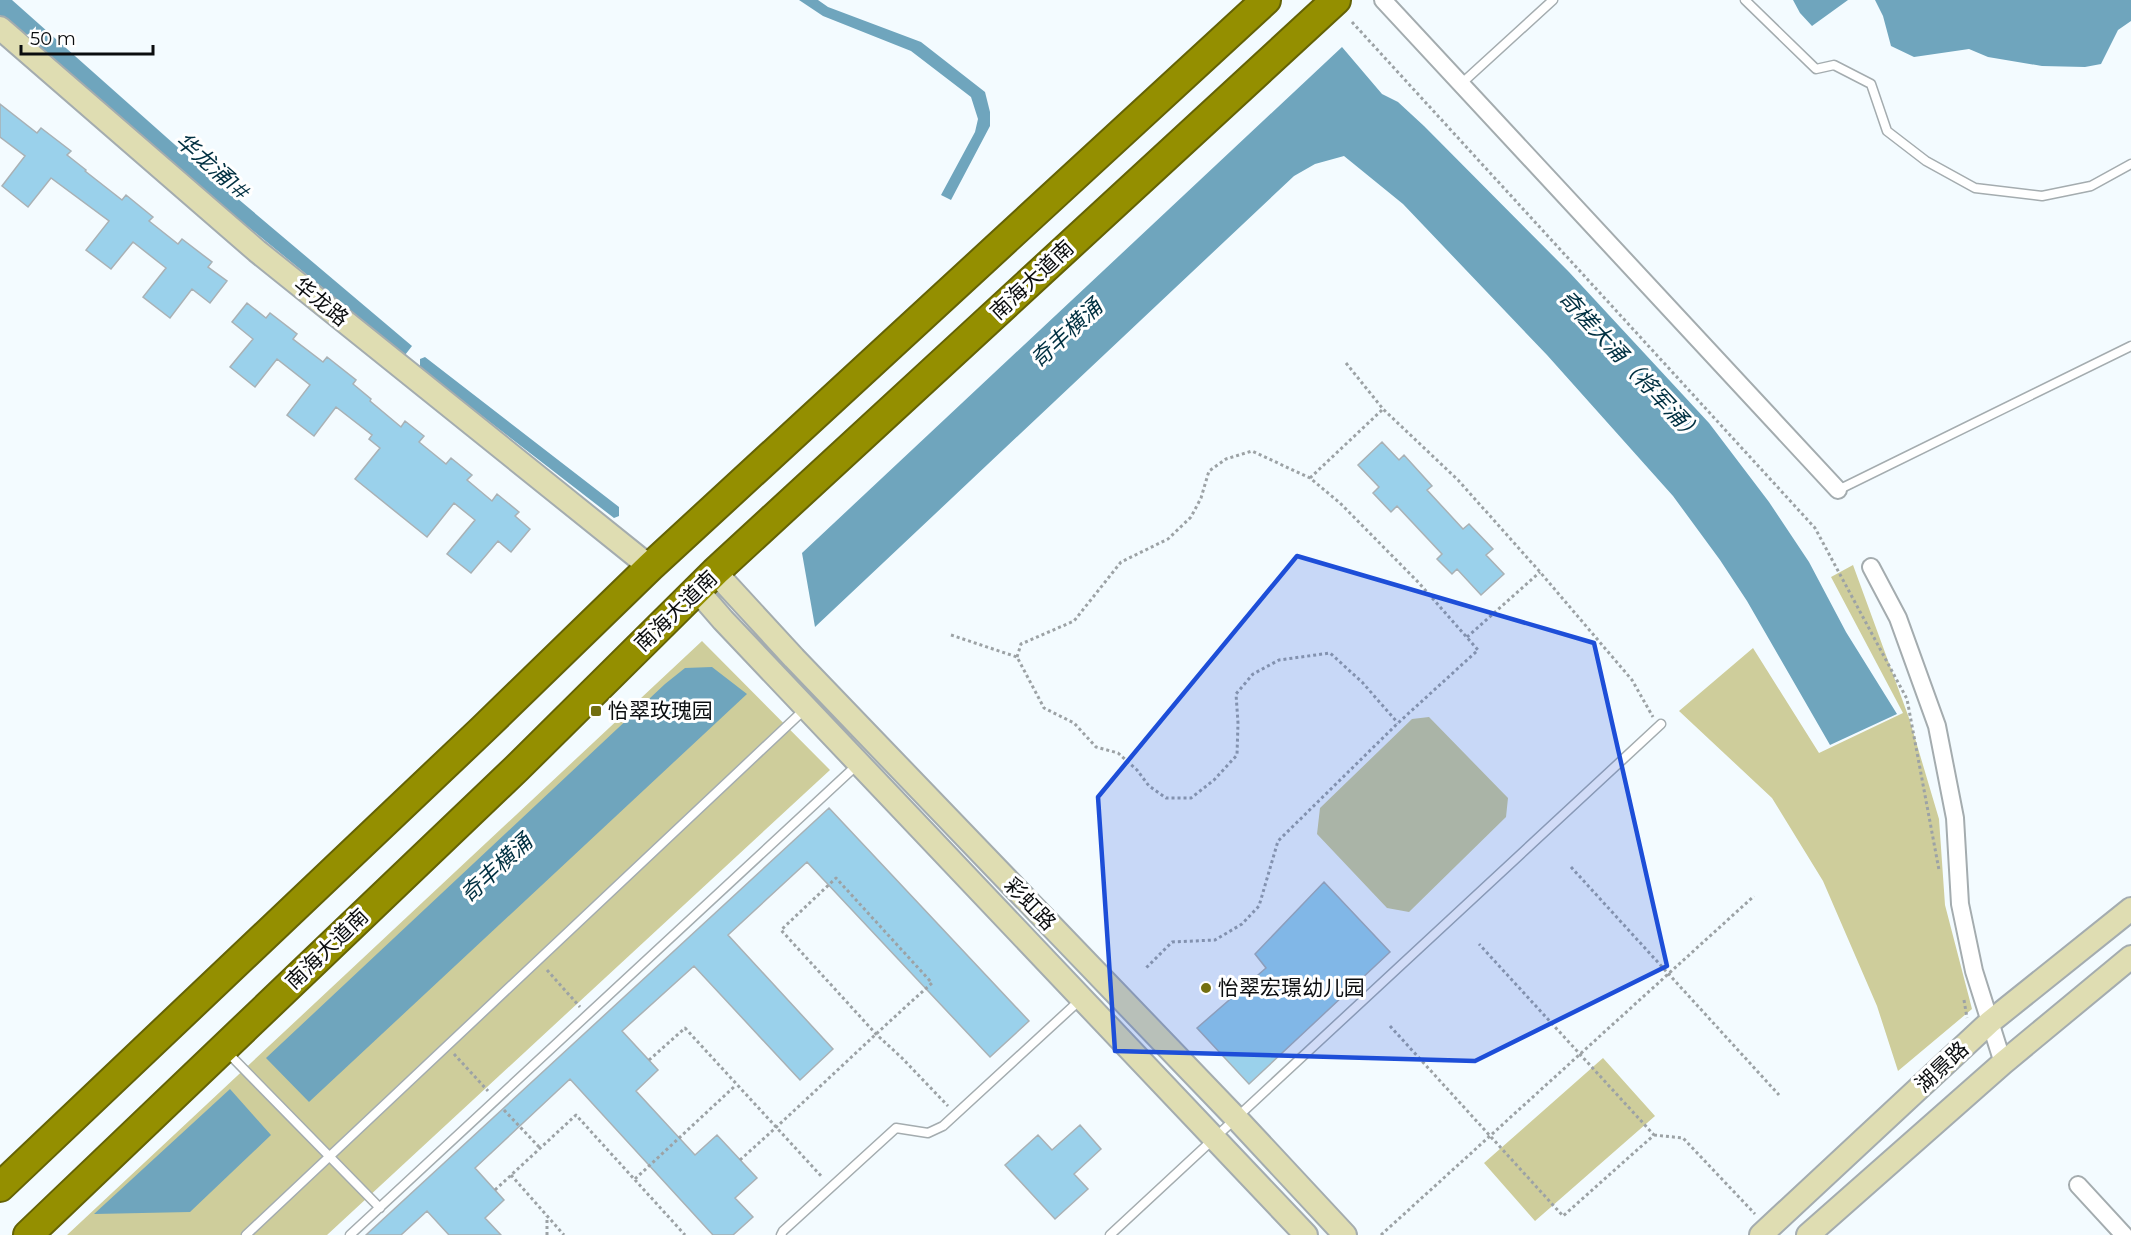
<svg xmlns="http://www.w3.org/2000/svg" width="2131" height="1235" viewBox="0 0 2131 1235" font-family="Montserrat,'Noto Sans SC',sans-serif">
  <style>
    .green { fill: #cecd9b }
    .water { fill: #6fa5bd }
    .building { fill: #9ad1eb; stroke: #a9b1b5; stroke-width: 1.5 }
    .lines { fill: none; stroke-linecap: round; stroke-linejoin: round }
    .lane-casing { stroke: #a4acaf; stroke-width: 11 }
    .street-casing { stroke: #a4acaf; stroke-width: 20 }
    .secondary-casing { stroke: #a4acaf; stroke-width: 26 }
    .highway-casing { stroke: #646205; stroke-width: 32 }
    .path { stroke: #9ca2a5; stroke-width: 3; stroke-dasharray: 3 3; stroke-linecap: butt }
    .lane { stroke: #fff; stroke-width: 8 }
    .street { stroke: #fff; stroke-width: 16 }
    .secondary { stroke: #dfddb2; stroke-width: 22 }
    .highway { stroke: #948f00; stroke-width: 28 }
    .marked { fill: #1d4ed8; fill-opacity: 0.2; stroke: #1d4ed8; stroke-width: 4.5; stroke-linejoin: round }
    .poi-dot { fill: #736f10; stroke: #fff; stroke-width: 2 }
    .labels { text-anchor: middle; stroke-width: 6; stroke-linejoin: round; paint-order: stroke }
    .street-label { font-size: 21px; fill: #0b0d0f; stroke: #fff }
    .poi-label { font-size: 21px; fill: #0b0d0f; stroke: #fff; text-anchor: start }
    .water-label { font-size: 22px; font-style: italic; fill: #003041; stroke: #fff }
  </style>
  <rect width="100%" height="100%" fill="#f3fbff"/>
  <!-- green -->
  <path class="green" d="M1853,565L1909,718L1939,819L1945,905L1972,1009L1898,1071L1877,1006L1823,881L1772,798L1679,711L1753,648L1819,753L1903,713L1831,577Z
    M702,641L830,770L327,1235H67Z
    M1429,717L1508,798L1506,817L1409,912L1387,908L1317,834L1320,808L1412,719Z
    M1603,1058L1655,1116L1535,1221L1484,1163Z"/>
  <!-- water -->
  <path class="water" d="M0,0H12L192,160L412,346L405,355L169,162L0,15Z
    M799,0H818L828,7L921,42L985,92L990,112V126L951,200L941,195L975,132L978,119L971,97L911,51L823,16Z
    M1793,0H1848L1812,26L1800,13Z
    M1875,0H2131V21L2118,30L2101,64L2085,67L2042,66L1988,57L1969,49L1914,57L1891,46L1883,16Z
    M1342,47L1382,94L1398,102L1424,126L1569,272L1709,423L1769,502L1809,562L1846,632L1897,714L1830,745L1747,601L1720,560L1673,496L1547,355L1403,204L1344,156L1315,164L1294,176L815,627L802,553Z
    M425,357L619,507V516L614,518L420,368V359Z
    M712,667L747,694L309,1102L266,1058L665,684L685,668Z
    M230,1089L271,1135L190,1212L94,1214Z"/>
  <!-- building -->
  <path class="building" d="M0,104L37,133L41,128L71,151L67,155L86,170L85,171L122,200L126,195L153,217L149,221L178,244L182,239L212,262L208,267L227,281L210,303L192,289L170,318L143,297L166,268L133,242L111,269L86,250L109,221L51,178L28,207L2,186L25,156L0,137Z
    M247,303L266,318L270,313L297,334L293,339L323,362L327,357L356,380L353,384L371,399L370,401L401,427L405,421L424,436L419,442L446,464L451,458L472,475L467,480L492,501L497,494L519,512L515,516L530,529L511,552L498,541L471,573L447,554L475,520L454,503L427,537L355,479L380,448L369,439L372,435L336,407L314,436L287,415L310,385L277,359L255,387L230,367L253,339L232,322Z
    M1382,442L1399,460L1404,455L1432,486L1427,490L1463,529L1469,524L1493,549L1486,555L1504,574L1481,595L1457,569L1452,574L1437,559L1442,554L1397,506L1391,512L1373,493L1379,487L1358,465Z
    M829,808L1029,1021L990,1057L807,862L728,935L833,1049L800,1080L694,966L622,1031L658,1070L636,1091L695,1155L717,1135L757,1178L735,1198L753,1217L733,1235H713L570,1079L475,1168L504,1200L485,1218L501,1235H449L427,1211L401,1235H366Z
    M1324,882L1390,952L1249,1084L1197,1028L1266,968L1255,954Z
    M1080,1125L1101,1149L1074,1174L1088,1189L1055,1219L1005,1165L1038,1135L1052,1150Z"/>
  <g class="lines">
    <defs>
      <path id="lane" d="M1745,0L1816,69L1834,65L1871,84L1887,131L1926,161L1975,188L2042,196L2091,186L2131,164
        M1461,84L1553,0
        M1838,490L2131,346
        M227,1052L380,1208
        M246,1235L805,709
        M350,1235L858,764
        M781,1235L783,1231L896,1128L928,1133L943,1126L1080,1000
        M1110,1235L1661,724"/>
      <path id="street" d="M1383,0L1838,490
        M1871,567L1898,618L1937,726L1955,818L1960,904L1974,971L2003,1063
        M2078,1185L2124,1235"/>
      <path id="secondary" d="M0,28L257,251L650,567
        M715,572L794,658L1236,1118L1345,1235
        M697,590L723,620L1306,1235
        M1761,1235L1990,1022L2131,909
        M1808,1235L2003,1063L2131,957"/>
      <path id="highway" d="M0,1187L482,730L650,567L1266,0
        M28,1235L516,769L715,572L1336,0"/>
    </defs>
    <!-- lane casing -->
    <use href="#lane" class="lane-casing"/>
    <!-- street casing -->
    <use href="#street" class="street-casing"/>
    <!-- secondary casing -->
    <use href="#secondary" class="secondary-casing"/>
    <!-- highway casing -->
    <use href="#highway" class="highway-casing"/>
    <!-- path -->
    <path class="path" d="M1352,22L1815,528L1907,699L1939,870
      M1346,363L1383,409L1458,480L1540,572L1632,680L1653,717
      M1310,478L1383,409
      M951,635L1017,657L1044,708L1074,723L1096,747L1118,753L1137,770L1149,786L1166,798H1191L1214,780L1237,755L1238,723L1236,694L1253,674L1279,660L1330,653L1362,682L1398,723
      M1467,637L1540,572
      M1017,657L1021,644L1074,621L1121,562L1168,539L1191,517L1201,498L1209,471L1226,459L1252,451L1310,478L1340,503L1419,583L1478,650L1398,723L1278,841L1259,906L1242,924L1215,940L1172,942L1146,968
      M1571,867L1779,1095
      M547,970L580,1007
      M1964,1000L1967,1018
      M1390,1026L1563,1216L1654,1135L1479,944
      M454,1054L488,1091
      M649,1060L685,1028L822,1177
      M504,1110L540,1148
      M1654,1135L1683,1138L1755,1214
      M740,1160C805,1102 867,1041 932,983L836,878L781,930L876,1034L902,1058L948,1106
      M511,1175L564,1235
      M635,1179L736,1085
      M495,1190L576,1115L685,1235
      M547,1235V1216
      M1381,1235L1754,896"/>
    <!-- lane -->
    <use href="#lane" class="lane"/>
    <!-- street -->
    <use href="#street" class="street"/>
    <!-- secondary -->
    <use href="#secondary" class="secondary"/>
    <!-- highway -->
    <use href="#highway" class="highway"/>
  </g>
  <!-- marked area -->
  <path class="marked" d="M1297,556L1594,643L1667,966L1475,1061L1115,1051L1098,797Z"/>
  <!-- markers -->
  <g class="poi-dot">
    <rect x="590" y="705" width="12" height="12" rx="3"/>
    <circle cx="1206" cy="988" r="6"/>
  </g>
  <g class="labels">
    <!-- street labels -->
    <g class="street-label">
      <text transform="translate(1032 280) rotate(-43)" y="7">南海大道南</text>
      <text transform="translate(321 302) rotate(39)" y="7">华龙路</text>
      <text transform="translate(676 611) rotate(-44)" y="7">南海大道南</text>
      <text transform="translate(1030 904) rotate(46)" y="7">彩虹路</text>
      <text transform="translate(327 949) rotate(-44)" y="7">南海大道南</text>
      <text transform="translate(1942 1067) rotate(-43)" y="7">湖景路</text>
    </g>
    <!-- poi labels -->
    <g class="poi-label">
      <text x="608" y="718">怡翠玫瑰园</text>
      <text x="1218" y="995">怡翠宏璟幼儿园</text>
    </g>
    <!-- water labels -->
    <g class="water-label">
      <text transform="translate(213 166) rotate(41)" y="8">华龙涌1#</text>
      <text transform="translate(1066 333) rotate(-43)" y="8">奇丰横涌</text>
      <text transform="translate(1631 366) rotate(47)" y="8">奇槎大涌（将军涌）</text>
      <text transform="translate(496 868) rotate(-43)" y="8">奇丰横涌</text>
    </g>
  </g>
  <!-- scale -->
  <path d="M21 45v9h132v-9" fill="none" stroke="#0b0d0f" stroke-width="3"/>
  <text x="30" y="45" font-size="18" fill="#0b0d0f" stroke="#ffffff" stroke-width="4.5" paint-order="stroke">50 m</text>
</svg>
